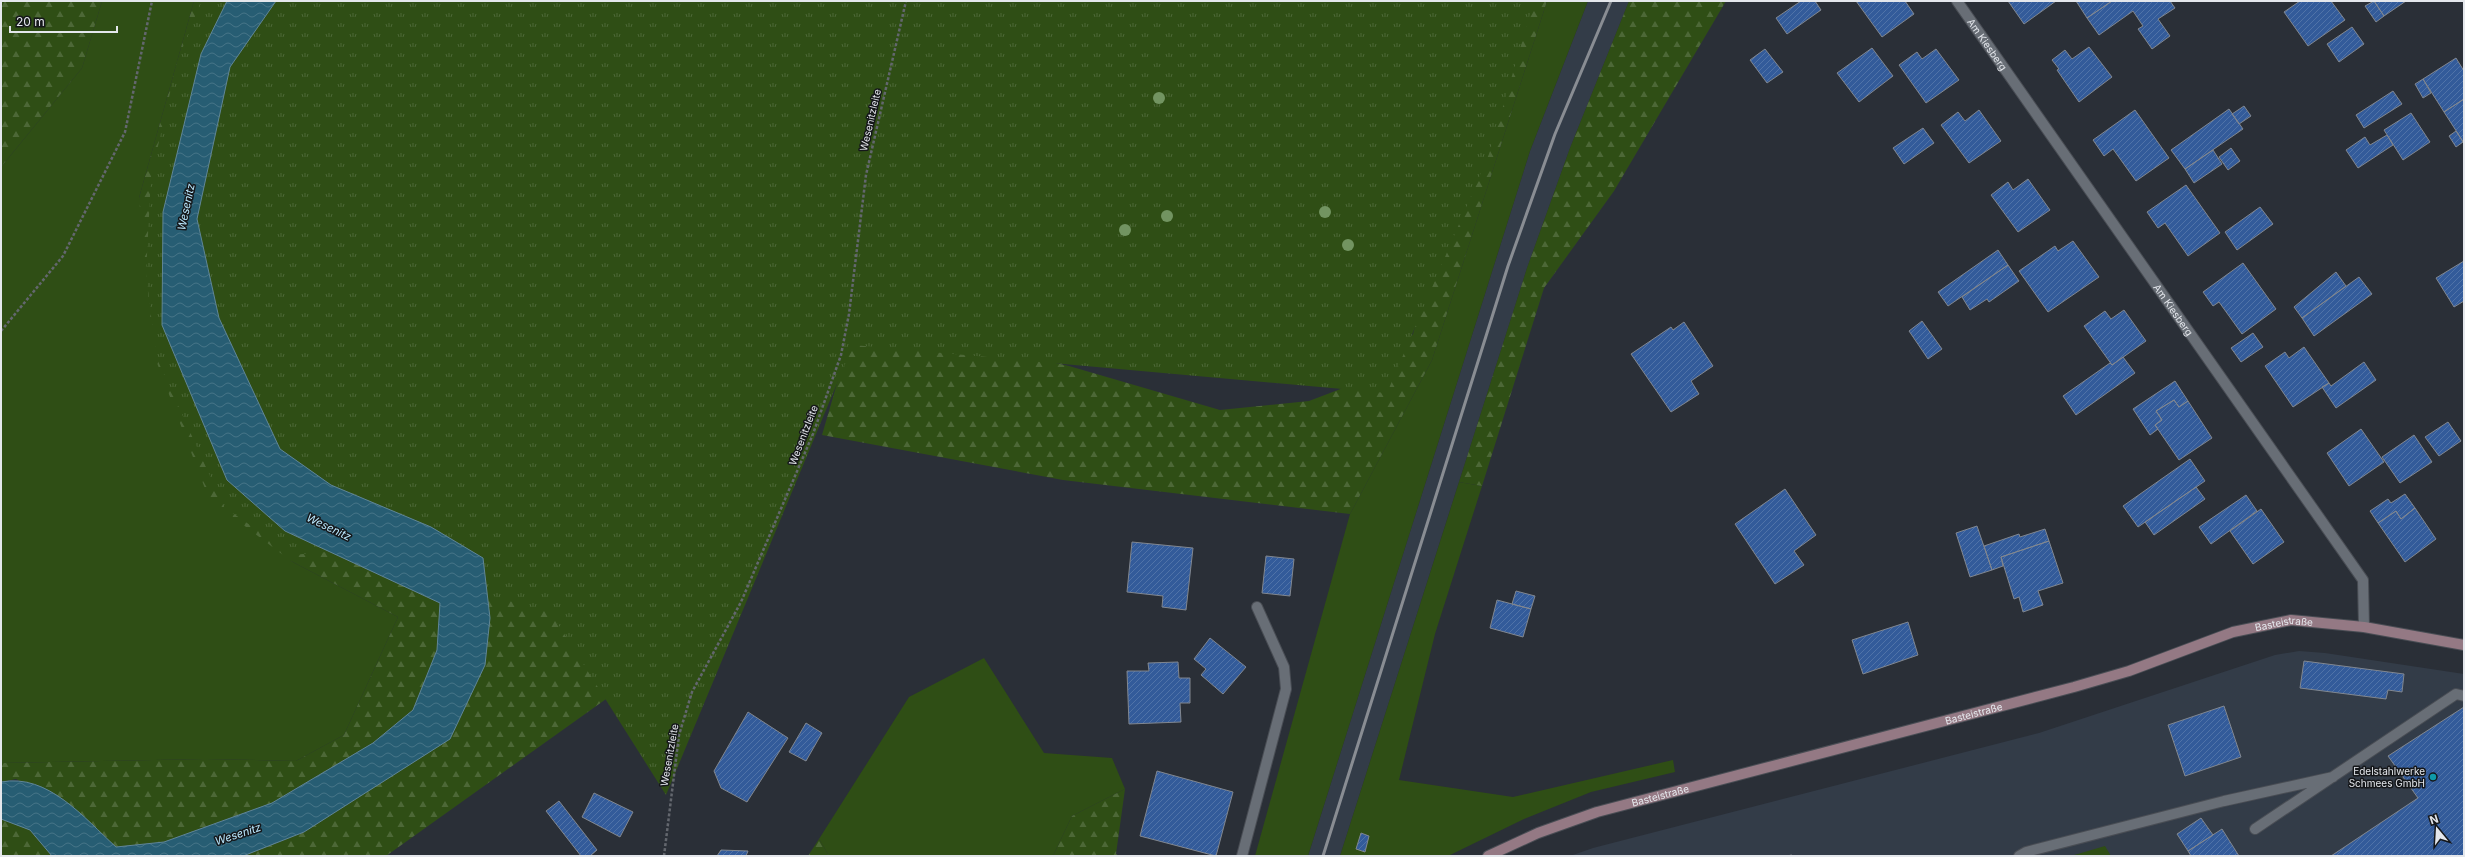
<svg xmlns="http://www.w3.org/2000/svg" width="2465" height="857" viewBox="0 0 2465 857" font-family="Inter,sans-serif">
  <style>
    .built { fill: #333c48 }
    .green { fill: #2f4e15 }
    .forest { fill: url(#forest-firs) }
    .park { fill: url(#park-tufts) }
    .water { fill: url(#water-waves); stroke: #608697 }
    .building { fill: url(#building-hatch); stroke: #818790 }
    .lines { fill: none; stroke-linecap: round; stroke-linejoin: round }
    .lane-casing { stroke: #494d54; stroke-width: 12 }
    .street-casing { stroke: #494d54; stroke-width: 12 }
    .secondary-casing { stroke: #494d54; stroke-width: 12 }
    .path { stroke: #63676e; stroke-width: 2.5; stroke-dasharray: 3 2; stroke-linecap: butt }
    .lane { stroke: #686e76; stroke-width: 10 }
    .street { stroke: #686e76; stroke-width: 10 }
    .secondary { stroke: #947984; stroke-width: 10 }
    .rail { stroke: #898d93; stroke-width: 3 }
    .tree { fill: #729461 }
    .culture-dot { fill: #0f9aa8; stroke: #15171a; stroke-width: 1.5 }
    .labels { text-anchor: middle; stroke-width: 3; stroke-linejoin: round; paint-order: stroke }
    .street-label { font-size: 10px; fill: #e4e7ec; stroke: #15171a }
    .poi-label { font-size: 10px; fill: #e4e7ec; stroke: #15171a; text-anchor: end }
    .water-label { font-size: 11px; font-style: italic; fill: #bae8fe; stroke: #15171a }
  </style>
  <defs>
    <pattern id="forest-firs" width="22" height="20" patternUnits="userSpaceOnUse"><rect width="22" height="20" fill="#2f4e15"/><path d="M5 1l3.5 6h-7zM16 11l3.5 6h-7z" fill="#4d6837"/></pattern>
    <pattern id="park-tufts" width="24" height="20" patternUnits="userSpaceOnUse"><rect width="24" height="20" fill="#2f4e15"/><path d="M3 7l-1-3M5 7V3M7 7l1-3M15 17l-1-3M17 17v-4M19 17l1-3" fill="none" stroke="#4d6837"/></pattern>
    <pattern id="water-waves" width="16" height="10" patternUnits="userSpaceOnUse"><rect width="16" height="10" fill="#275d73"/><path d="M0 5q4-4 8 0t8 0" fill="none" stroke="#467487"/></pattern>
    <pattern id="building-hatch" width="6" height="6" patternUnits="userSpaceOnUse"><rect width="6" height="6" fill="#335b9a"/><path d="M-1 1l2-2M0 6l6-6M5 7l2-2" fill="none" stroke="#5073a8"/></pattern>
  </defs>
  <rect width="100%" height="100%" fill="#2a2f37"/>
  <!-- built -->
  <path class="built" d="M1588,1H1629L1570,148L1527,268L1340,856H1308L1530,151Z
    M2299,651L2325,653L2464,674V856H1570L1593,848L2039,733L2275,655Z"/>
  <!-- green -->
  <path class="green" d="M102,1H194L139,198L291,561L398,617L344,735L296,761L205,759L1,763V167L82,68Z
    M1547,1H1588L1530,151L1308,856H1255L1350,514L1432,360Z
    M1459,482L1482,486L1435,634L1399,780L1513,797L1673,760L1675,772L1591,792L1524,819L1448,856H1340Z
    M984,658L1044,753L1112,758L1125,789L1072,816L1053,856H829L819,839L909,697Z
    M2105,846L2111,856H2071Z"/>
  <!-- forest -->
  <path class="forest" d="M1,1H102L82,68L1,167Z
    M194,1H227L285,531L440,603L437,650L413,710L373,743L272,803L164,842L116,847L72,807L16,779L1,782V763L205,759L296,761L344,735L398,617L291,561L209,499L154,355L139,198Z
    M1506,1H1547L1432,360L1350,514L1063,480L822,435L856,318L1069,366L1220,410L1309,401L1372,377L1413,334L1479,82Z
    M1629,1H1726L1614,191L1544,288L1482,486L1459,482L1527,268L1570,148Z
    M230,67L686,642L386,856H243L304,832L485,665Z
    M1125,789L1116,854L1119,856H1053L1072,816Z
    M1,819L30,830L52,856H1Z
    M819,839L829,856H808Z"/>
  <!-- park -->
  <path class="park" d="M201,1H1534L1489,154L1387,393L853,345L666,795L551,613L338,551L293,555L224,507L157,359L146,274L151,177L177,62Z"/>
  <!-- water -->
  <path class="water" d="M227,1H276L230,67L197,219L219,318L280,449L331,485L431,527L483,558L490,618L485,665L450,739L304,832L243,856H52L30,830L1,819V782C48,773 84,818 116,847L164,842L272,803L373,743L413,710L437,650L440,603L285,531L227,480L162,325L163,212L201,54Z"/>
  <!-- building -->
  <path class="building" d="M1801,1H1815L1821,10L1787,34L1776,18Z
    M1856,1H1905L1914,14L1882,37Z
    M2008,1H2056L2024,24Z
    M2076,1H2112L2087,18Z
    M2112,1H2170L2175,8L2158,19L2170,36L2152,49L2138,29L2143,26L2133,11L2099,35L2087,18Z
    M2300,1H2331L2345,20L2308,46L2284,12Z
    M2374,1H2406L2384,16Z
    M2374,1L2384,16L2376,22L2365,6Z
    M2352,27L2364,44L2339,62L2327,44Z
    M2089,47L2112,77L2079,102L2057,70L2059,69L2052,60L2065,50L2072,59Z
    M1872,48L1893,76L1859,102L1837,73Z
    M1765,49L1783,72L1767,83L1750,60Z
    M1936,49L1959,80L1926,103L1899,65L1917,52L1922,59Z
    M2456,58L2464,71V99L2444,112L2423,79Z
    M2423,79L2431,93L2423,98L2415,84Z
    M2393,91L2402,104L2364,128L2356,115Z
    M2464,99V143L2444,112Z
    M2244,106L2251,116L2239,124L2232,114Z
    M2229,109L2243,129L2185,169L2171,150Z
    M1979,110L2001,141L1969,163L1941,125L1958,112L1965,121Z
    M2135,110L2169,158L2136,181L2113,149L2104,156L2093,140Z
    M2411,113L2430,142L2403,160L2384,130Z
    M1923,128L1934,143L1904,164L1893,148Z
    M2456,131L2463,142L2456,147L2449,136Z
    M2387,135L2393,145L2358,168L2346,150L2365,137L2370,145Z
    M2231,148L2240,161L2228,170L2219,157Z
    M2213,150L2222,164L2194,183L2185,169Z
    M2028,179L2050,210L2018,232L1991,195L2008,182L2013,190Z
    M2186,185L2220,233L2188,256L2165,223L2158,228L2147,212Z
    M2260,207L2273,224L2237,250L2225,232Z
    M2073,241L2099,277L2048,312L2019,271L2055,246L2058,251Z
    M1998,250L2008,265L1948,306L1938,292Z
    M2464,261V301L2454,307L2436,278Z
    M2243,263L2276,309L2242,334L2219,302L2213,306L2203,292Z
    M2008,265L2019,281L1989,302L1987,299L1970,310L1962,297Z
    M2336,272L2346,286L2302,318L2294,307Z
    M2359,277L2372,294L2314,336L2302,318Z
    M2124,310L2146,341L2112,365L2084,326L2105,311L2111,319Z
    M1922,321L1942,349L1928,359L1909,331Z
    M1684,322L1713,366L1691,381L1699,394L1671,412L1631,354L1671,327L1673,330Z
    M2253,333L2263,347L2241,362L2231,348Z
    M2304,347L2329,383L2293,407L2265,366L2285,352L2289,358Z
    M2123,357L2135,373L2076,415L2063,396L2110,363L2112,365Z
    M2364,362L2376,380L2336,408L2322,387L2329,383L2331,386Z
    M2175,381L2188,401L2179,407L2174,400L2156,411L2162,420L2155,425L2158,429L2150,435L2133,409Z
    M2174,400L2179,407L2188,401L2212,438L2179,460L2155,425L2162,420L2156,411Z
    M2448,422L2461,441L2439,456L2425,437Z
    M2361,429L2384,462L2349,486L2327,453Z
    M2414,435L2432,462L2400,483L2382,457Z
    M2190,459L2205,481L2138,527L2123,506Z
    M2196,487L2205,499L2154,535L2145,522Z
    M1785,489L1816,535L1794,551L1804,565L1775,584L1735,524Z
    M2405,494L2415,508L2401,519L2396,511L2378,523L2370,511L2388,499L2391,503Z
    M2246,495L2257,511L2211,544L2199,527Z
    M2415,508L2436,539L2405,562L2378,523L2396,511L2401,519Z
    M2261,509L2284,542L2253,564L2230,531Z
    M1977,526L1992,570L1970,577L1956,533Z
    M2045,529L2049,541L2001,557L2003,566L1992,570L1984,546L2019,534L2020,537Z
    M2049,541L2063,583L2038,591L2043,605L2023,612L2019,597L2014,599L2001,557Z
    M1132,542L1193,548L1186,610L1162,607L1163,596L1127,592Z
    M1266,556L1294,559L1290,596L1262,593Z
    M1516,591L1535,596L1531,609L1512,604Z
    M1497,600L1531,609L1523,637L1490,628Z
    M1908,622L1918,655L1863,674L1852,640Z
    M1210,638L1246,667L1223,694L1201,675L1206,669L1194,659Z
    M2304,661L2404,674L2402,692L2388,690L2386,699L2300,688Z
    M1178,662L1179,678H1190V703H1180L1181,722L1129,724L1127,671H1149L1148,663Z
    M2224,706L2241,757L2185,776L2168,725Z
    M2464,707V856H2331L2418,798L2388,756Z
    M748,712L788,738L747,802L721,788L714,771Z
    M806,723L822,733L806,761L789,752Z
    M1157,771L1233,792L1216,856L1140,836Z
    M594,793L633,812L620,837L582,817Z
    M559,801L597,850L590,856H581L546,811Z
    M2201,818L2213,835L2188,851L2177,834Z
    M2222,829L2239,856H2191L2188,851Z
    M1361,833L1369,836L1365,852L1356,849Z
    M721,850L748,851L746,856H717Z"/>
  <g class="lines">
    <defs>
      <path id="lane" d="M2255,829L2456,694L2464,696
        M1242,856L1286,689L1284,667L1257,607
        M2019,856L2026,852L2224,801L2333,777"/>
      <g id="street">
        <path id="s1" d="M1957,1L2363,580L2364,627"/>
      </g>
      <g id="secondary">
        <path id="s2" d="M1488,856L1538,833L1597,812L2074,687L2129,671L2233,632L2291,620L2364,627L2464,645"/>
      </g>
    </defs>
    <!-- lane casing -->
    <use href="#lane" class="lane-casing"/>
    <!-- street casing -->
    <use href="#street" class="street-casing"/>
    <!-- secondary casing -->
    <use href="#secondary" class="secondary-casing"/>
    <!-- path -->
    <path class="path" d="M1,331L63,256L125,132L152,1
      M664,856L679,735L692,692L741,602L813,434L841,355L849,314L866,175L906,1
      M1790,856L1792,855"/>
    <!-- lane -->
    <use href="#lane" class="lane"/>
    <!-- street -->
    <use href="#street" class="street"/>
    <!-- secondary -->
    <use href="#secondary" class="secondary"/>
    <!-- rail -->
    <path class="rail" d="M1323,856L1508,266L1555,134L1611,1"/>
  </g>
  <!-- trees -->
  <g class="tree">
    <circle cx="1159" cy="98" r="6"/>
    <circle cx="1325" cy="212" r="6"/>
    <circle cx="1167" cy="216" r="6"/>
    <circle cx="1125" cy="230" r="6"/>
    <circle cx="1348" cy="245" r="6"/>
  </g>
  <!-- markers -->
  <circle class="culture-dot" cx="2433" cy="777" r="4"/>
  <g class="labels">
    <!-- street labels -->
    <g class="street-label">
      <text dy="4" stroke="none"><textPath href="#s1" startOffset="53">Am Kiesberg</textPath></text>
      <text transform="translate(870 120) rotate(-77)" y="4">Wesenitzleite</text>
      <text dy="4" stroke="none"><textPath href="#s1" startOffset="377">Am Kiesberg</textPath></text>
      <text transform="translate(803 435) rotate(-69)" y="4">Wesenitzleite</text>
      <text dy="4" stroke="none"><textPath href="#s2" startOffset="831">Basteistraße</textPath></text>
      <text dy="4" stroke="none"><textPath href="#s2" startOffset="507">Basteistraße</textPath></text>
      <text transform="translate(669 755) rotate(-80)" y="4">Wesenitzleite</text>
      <text dy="4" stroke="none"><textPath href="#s2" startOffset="183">Basteistraße</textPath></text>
    </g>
    <!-- poi labels -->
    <g class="poi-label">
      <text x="2425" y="775">Edelstahlwerke<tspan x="2425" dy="12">Schmees GmbH</tspan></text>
    </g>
    <!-- water labels -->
    <g class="water-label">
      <text transform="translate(186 207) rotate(-78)" y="4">Wesenitz</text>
      <text transform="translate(329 527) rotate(26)" y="4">Wesenitz</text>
      <text transform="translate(238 834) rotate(-18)" y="4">Wesenitz</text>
    </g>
  </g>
  <!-- border -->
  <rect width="2465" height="857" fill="none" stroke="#e4e7ec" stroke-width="4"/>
  <!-- north arrow -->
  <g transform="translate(2437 829) rotate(342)" stroke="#15171a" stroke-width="3" paint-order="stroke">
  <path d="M0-3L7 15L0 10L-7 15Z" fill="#e4e7ec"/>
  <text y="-6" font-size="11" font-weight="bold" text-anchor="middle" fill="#e4e7ec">N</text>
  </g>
  <!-- scale -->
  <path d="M10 26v6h107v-6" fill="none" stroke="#e4e7ec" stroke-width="2"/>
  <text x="16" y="26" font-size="12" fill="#e4e7ec" stroke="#15171a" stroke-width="3" paint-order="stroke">20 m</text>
</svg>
